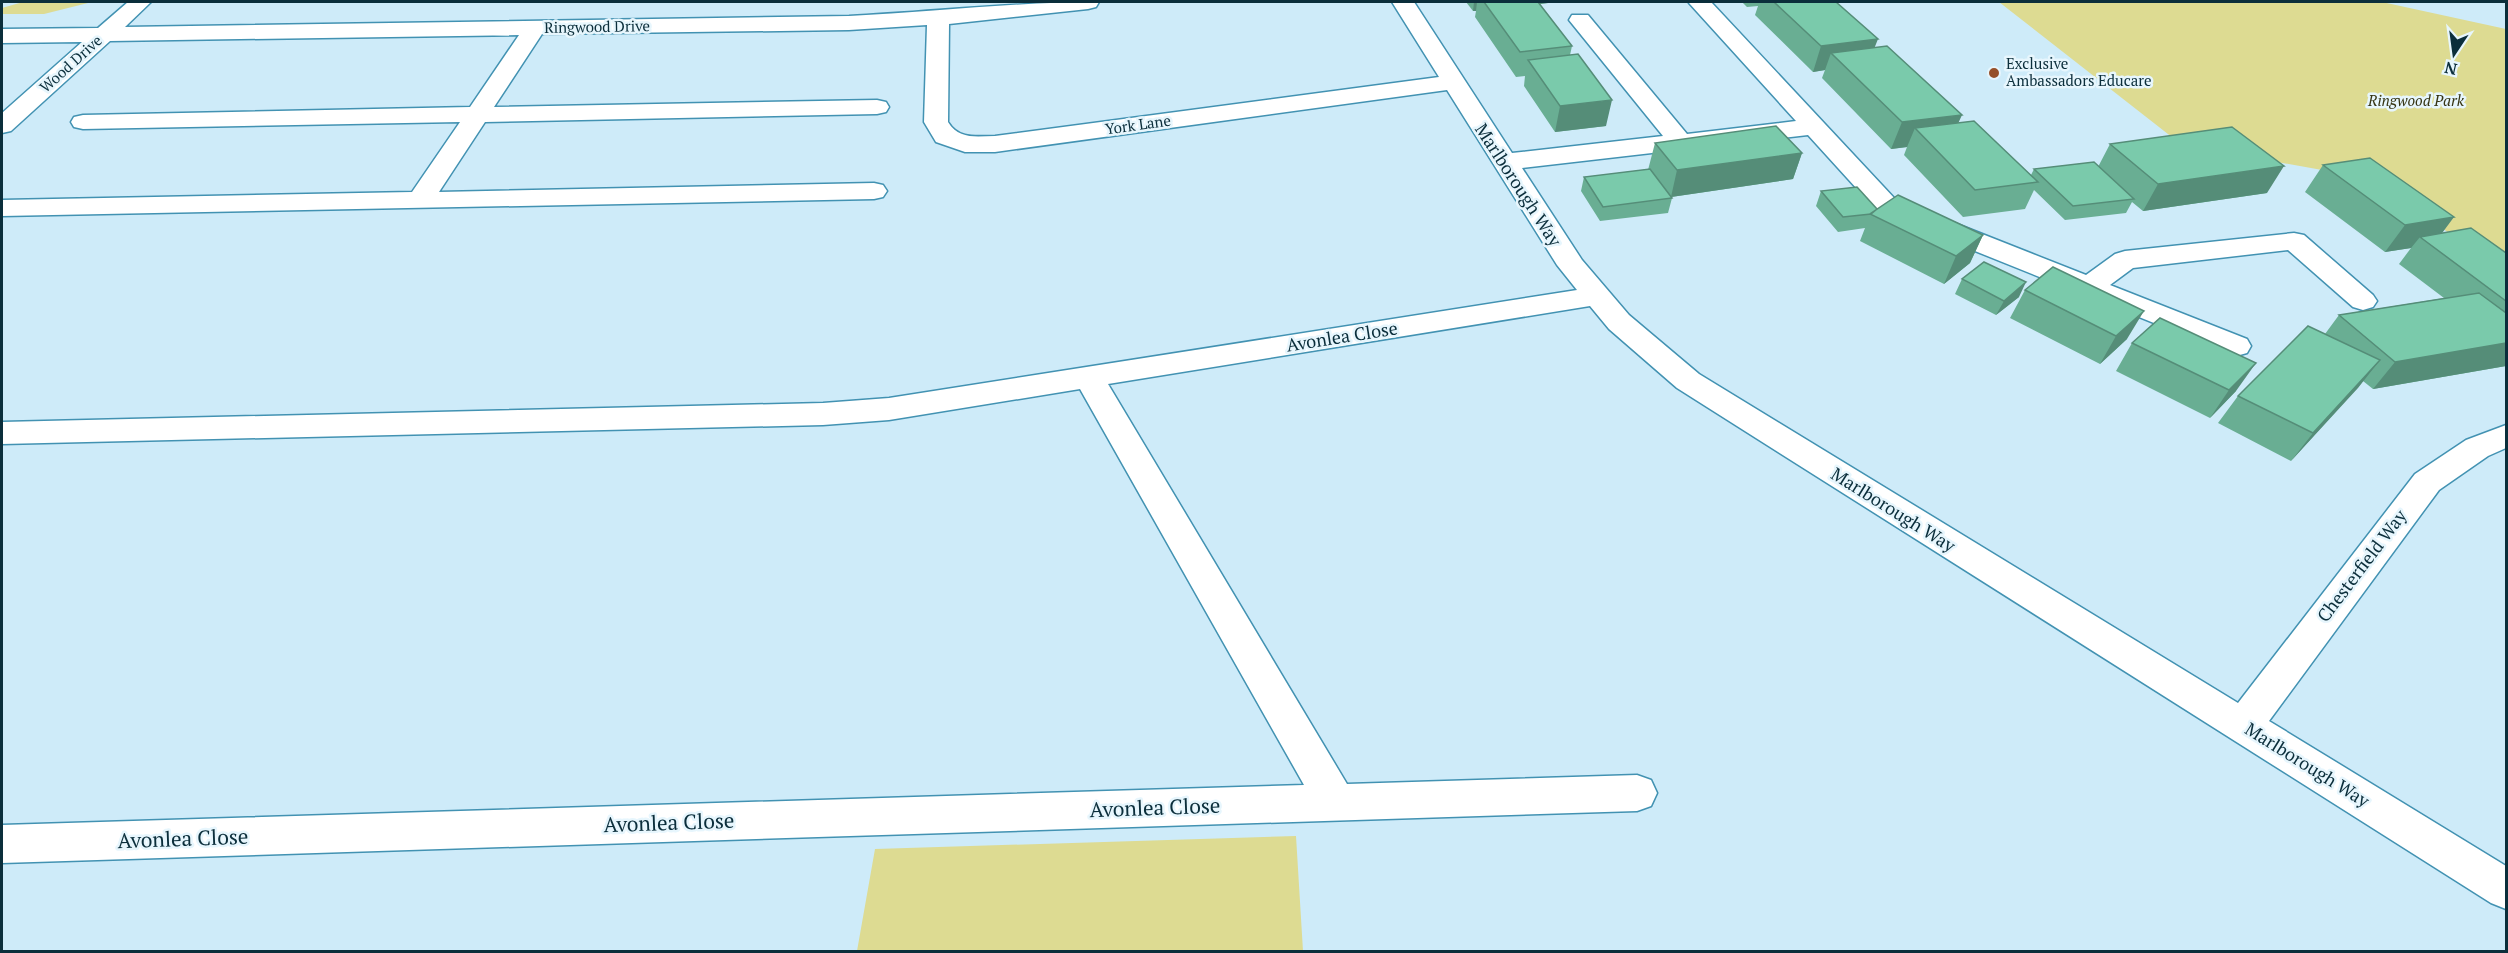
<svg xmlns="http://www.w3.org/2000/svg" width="2508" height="953" viewBox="0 0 2508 953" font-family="'PT Serif',serif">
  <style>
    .green { fill: #dddb92 }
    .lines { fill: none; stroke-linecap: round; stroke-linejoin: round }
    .minor-casing { stroke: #4292b2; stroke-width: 3 }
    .minor { fill: #fff; fill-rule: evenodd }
    .wall { fill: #69ae93 }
    .shaded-wall { fill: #558d78 }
    .building { fill: #7acaab; stroke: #558d78; stroke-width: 1.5 }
    .poi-dot { fill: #964f29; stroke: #e7f6fd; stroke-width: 2 }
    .labels { text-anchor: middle; stroke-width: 5; stroke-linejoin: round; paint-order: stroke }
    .far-street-label { font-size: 15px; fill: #0b2e3b; stroke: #e7f6fd }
    .far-poi-label { font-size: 15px; fill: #0b2e3b; stroke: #e7f6fd; text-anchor: start }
    .far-park-label { font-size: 15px; font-style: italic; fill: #363514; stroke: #e7f6fd }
    .street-label { font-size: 18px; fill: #0b2e3b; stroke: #e7f6fd }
    .near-street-label { font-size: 21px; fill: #0b2e3b; stroke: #e7f6fd }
  </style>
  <rect width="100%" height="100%" fill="#ceebf9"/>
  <!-- green -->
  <path class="green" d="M23,2H92L44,14H2V8Z
    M1999,2H2382L2506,29V273L2372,179L2182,145Z
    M1296,836L1303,951H857L875,849Z"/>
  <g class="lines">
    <defs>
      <path id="minor" d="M128,2H151L125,27L849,16C932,12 1015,2 1099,2L1096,7L1088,9L949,24L948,122C959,140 976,136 995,136L1439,77L1392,2H1414L1512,153L1663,136L1569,20L1572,15H1588L1687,134L1796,121L1689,3L1711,2L1896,200L2086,275L2115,254L2125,251L2294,233L2304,235L2373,295L2377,301L2373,307L2363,310L2353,307L2288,250L2133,268L2110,285L2247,339L2251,346L2247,353L2236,356L1878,212L1808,135L1522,168L1582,260L1629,315L1699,374L2238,703L2415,474L2466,440L2506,425V448L2488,456L2439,490L2269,721L2506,866V909L2491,903L1677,388L1609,329L1590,306L1108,384L1347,784L1637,775L1651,780L1657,793L1651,806L1637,811L2,863V825L1304,785L1080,389L889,420L823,425L2,444V422L823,403L889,398L1577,290L1557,265L1447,90L995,152H965L936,142L924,122L927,25L849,30L542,34L494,107L877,100L886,102L889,107L886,112L877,114L485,122L439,192L874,183L883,185L887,191L883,197L874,199L2,216V200L412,192L460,122L83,129L74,127L71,122L74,117L83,115L470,107L519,35L110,41L11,131L2,133V113L82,42L2,43V29L98,28Z"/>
    </defs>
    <!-- minor casing -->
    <use href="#minor" class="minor-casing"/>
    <!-- minor -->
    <use href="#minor" class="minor"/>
  </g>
  <!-- wall -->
  <path class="wall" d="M1466,2H1557L1540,4L1572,46L1570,55L1606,126L1555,132L1524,86L1525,76L1516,77L1475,17L1476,11H1473Z
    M1742,2H1836L1874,47L1958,123L2031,175L2034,169L2098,167L2110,144L2267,193L2143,211L2132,202L2126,213L2065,220L2034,190L2025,209L1963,217L1904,155L1907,147L1891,149L1822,78L1825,70L1813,72L1755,15L1758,6L1747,7Z
    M1655,143L1802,153L1793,179L1671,197L1672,198L1668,213L1600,221L1581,191L1584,177L1648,170Z
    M2323,165L2442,233L2506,253V366L2373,389L2363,381L2291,461L2218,423L2238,396L2325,334L2339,315L2444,298L2399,264L2411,248L2385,252L2305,192Z
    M1821,191L1877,209L1983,235L1970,263L1944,284L1860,241L1865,228L1838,232L1816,206Z
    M1962,279L2019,297L1996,315L1955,294Z
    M2025,290L2127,339L2100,364L2010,318Z
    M2132,343L2236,391L2210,418L2116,371Z"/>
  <!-- shaded-wall -->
  <path class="shaded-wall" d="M1474,2H1477L1476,11H1473Z
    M1484,2H1557L1490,9Z
    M1878,39L1868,64L1831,53L1825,70L1813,72L1821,46Z
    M1612,100L1606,126L1555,132L1560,106Z
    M1962,115L1950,141L1915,128L1907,147L1891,149L1902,122Z
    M1802,153L1793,179L1671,197L1677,170Z
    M2284,166L2267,193L2143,211L2158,184Z
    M2454,217L2434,244L2420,237L2411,248L2385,252L2405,225Z
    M1983,235L1970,263L1944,284L1956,256Z
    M2026,282L2019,297L1996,315L2004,301Z
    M2144,311L2127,339L2100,364L2116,336Z
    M2506,343V366L2373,389L2395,362Z
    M2380,360L2358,388L2291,461L2313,433Z
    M2256,363L2236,391L2210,418L2229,390Z"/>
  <!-- building -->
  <path class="building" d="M1484,2H1538L1572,46L1520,52Z
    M1774,2H1836L1878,39L1821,46Z
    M1887,46L1962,115L1902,122L1831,53Z
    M1578,54L1612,100L1560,106L1528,60Z
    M1974,121L2038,182L1975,190L1915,128Z
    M1776,126L1802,153L1677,170L1655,143Z
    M2232,127L2284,166L2158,184L2110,144Z
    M2370,158L2454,217L2405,225L2323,165Z
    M2094,162L2134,199L2073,206L2034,169Z
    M1650,169L1672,198L1603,207L1584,177Z
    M1857,187L1877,209L1871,214L1843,217L1821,191Z
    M1898,195L1983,235L1956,256L1870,214Z
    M2471,228L2506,253V301L2420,237Z
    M1984,262L2026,282L2004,301L1962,279Z
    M2053,267L2144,311L2116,336L2025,290Z
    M2479,293L2506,313V343L2395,362L2339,315Z
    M2160,318L2256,363L2229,390L2132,343Z
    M2308,326L2380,360L2313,433L2238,396Z"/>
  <!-- markers -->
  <circle class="poi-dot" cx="1994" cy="73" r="6"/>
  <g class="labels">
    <!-- far-street labels -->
    <g class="far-street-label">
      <text transform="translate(597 27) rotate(-1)" y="5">Ringwood Drive</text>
      <text transform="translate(71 64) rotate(-42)" y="5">Wood Drive</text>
      <text transform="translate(1138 125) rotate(-8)" y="5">York Lane</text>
    </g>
    <!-- far-poi labels -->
    <g class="far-poi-label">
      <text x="2006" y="69">Exclusive<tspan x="2006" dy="17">Ambassadors Educare</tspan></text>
    </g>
    <!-- far-park labels -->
    <g class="far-park-label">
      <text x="2416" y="106">Ringwood Park</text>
    </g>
    <!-- street labels -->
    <g class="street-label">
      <text transform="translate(1518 185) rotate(57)" y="6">Marlborough Way</text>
      <text transform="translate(1342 337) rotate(-9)" y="6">Avonlea Close</text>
      <text transform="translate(1893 510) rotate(32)" y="6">Marlborough Way</text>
      <text transform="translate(2362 566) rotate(-53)" y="6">Chesterfield Way</text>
      <text transform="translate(2307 765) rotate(32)" y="6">Marlborough Way</text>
    </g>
    <!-- near-street labels -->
    <g class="near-street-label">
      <text transform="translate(1155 808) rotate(-2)" y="7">Avonlea Close</text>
      <text transform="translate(669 823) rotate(-2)" y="7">Avonlea Close</text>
      <text transform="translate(183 839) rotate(-2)" y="7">Avonlea Close</text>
    </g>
  </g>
  <!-- border -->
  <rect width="2508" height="953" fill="none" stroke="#0b2e3b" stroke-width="6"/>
  <!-- north arrow -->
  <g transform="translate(2454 54) rotate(193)" stroke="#e7f6fd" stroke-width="4.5" paint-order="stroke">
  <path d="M0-4.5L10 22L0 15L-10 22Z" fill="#0b2e3b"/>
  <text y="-9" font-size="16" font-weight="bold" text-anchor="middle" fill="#0b2e3b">N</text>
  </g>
</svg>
